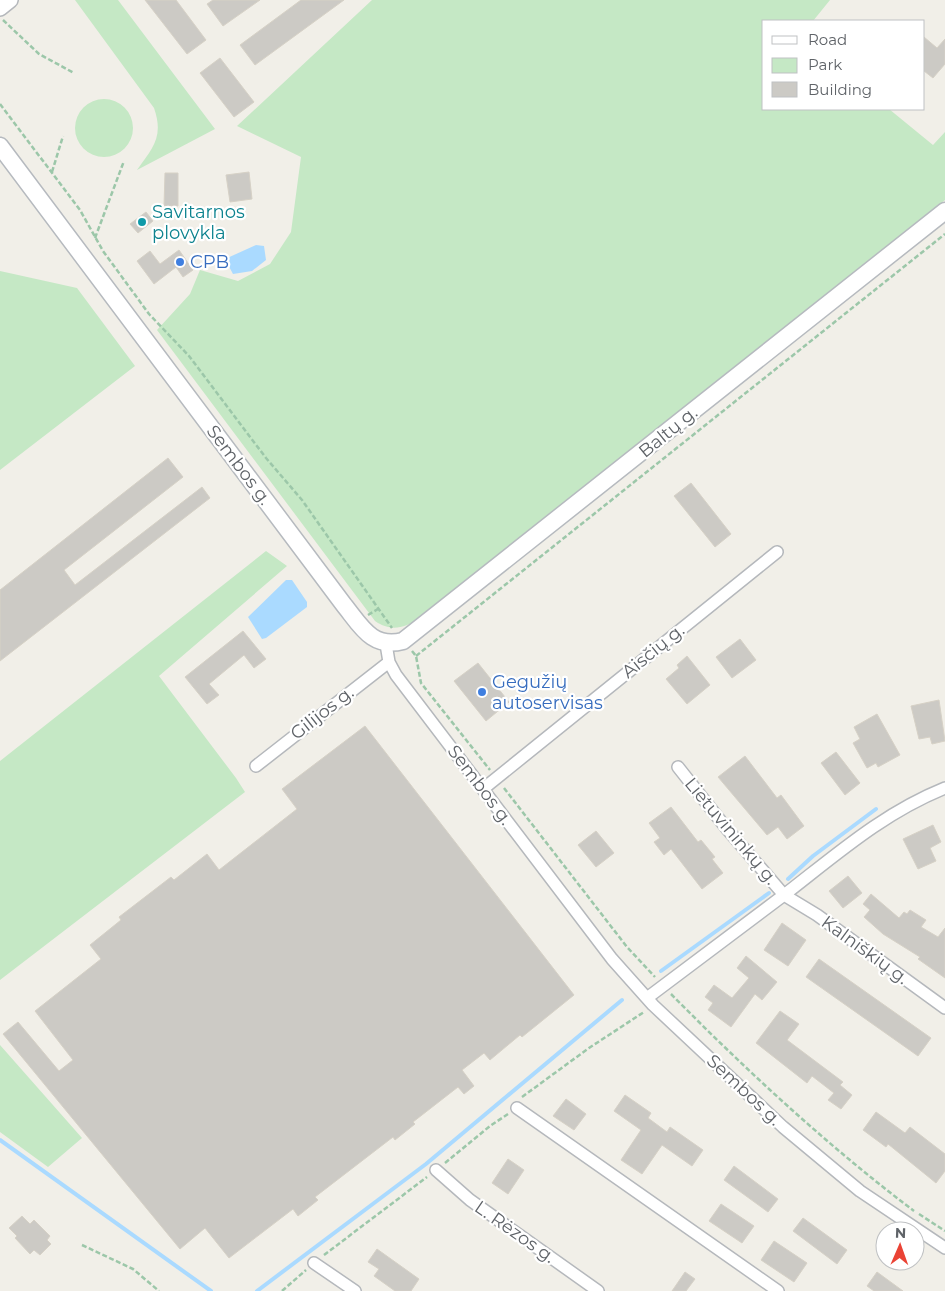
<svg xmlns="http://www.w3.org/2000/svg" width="945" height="1291" viewBox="0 0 945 1291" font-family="Montserrat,sans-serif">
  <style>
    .green { fill: #c5e8c5 }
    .water { fill: #aadaff }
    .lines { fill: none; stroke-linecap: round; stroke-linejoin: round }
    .stream { stroke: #aadaff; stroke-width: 4 }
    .building { fill: #cccac5; stroke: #d6d1c6 }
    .minor-casing { stroke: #b5b8bc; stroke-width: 14 }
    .tertiary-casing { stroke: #b5b8bc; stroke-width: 18 }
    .secondary-casing { stroke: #b6babf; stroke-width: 19 }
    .path { stroke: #9cc7a9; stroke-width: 2.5; stroke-dasharray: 5 2.5; stroke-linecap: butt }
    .minor { stroke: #fff; stroke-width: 11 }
    .tertiary { stroke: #fff; stroke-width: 15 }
    .secondary { stroke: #fff; stroke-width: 16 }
    .culture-dot { fill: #0f9aa8; stroke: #fff; stroke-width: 2 }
    .shop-dot { fill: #3f7fe0; stroke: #fff; stroke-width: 2 }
    .labels { text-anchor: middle; stroke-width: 4.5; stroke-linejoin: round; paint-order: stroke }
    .culture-label { font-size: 18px; fill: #0d838f; stroke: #fff; text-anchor: start }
    .shop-label { font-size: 18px; fill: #366cbe; stroke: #fff; text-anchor: start }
    .street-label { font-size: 18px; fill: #5f6368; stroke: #fff }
  </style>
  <rect width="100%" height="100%" fill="#f1efe8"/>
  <!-- green -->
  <path class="green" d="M75,0H118L215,129L137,170C153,147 164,137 154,108Z
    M372,0H830L813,21H764V109H889L933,145L945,132V200L419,619C404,628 391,632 375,621L157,330L190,294L200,270L238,281L270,264L291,232L301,157L237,126Z
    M75 128a29 29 0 1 1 58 0a29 29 0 1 1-58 0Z
    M0,271L77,288L135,366L0,470Z
    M266,551L287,566L159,676L236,778L245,792L0,980V761Z
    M0,1045L82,1138L48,1167L0,1132Z"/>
  <!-- water -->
  <path class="water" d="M256,245L264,246L266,260L252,271L233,274L225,259Z
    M286,580H292L307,602V607L266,638L262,639L248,617Z"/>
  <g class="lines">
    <!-- stream -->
    <path class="stream" d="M788,879L813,856L876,809
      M661,971L769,893
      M0,1140L211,1291
      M257,1291L426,1164L622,1000"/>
  </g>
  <!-- building -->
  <path class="building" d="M145,0H176L206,40L187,54Z
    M213,0H260L223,26L207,4Z
    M301,0H344L255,65L240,45Z
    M924,37L937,48L945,39V64L933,78L924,71Z
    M220,58L254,102L234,117L200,73Z
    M249,172L252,199L230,202L226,175Z
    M165,173H178V206H164Z
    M146,212L153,221L138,233L130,224Z
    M179,250L193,270L183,277L176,267L154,284L137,261L150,251L160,264Z
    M168,458L183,477L64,570L75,585L202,487L210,498L0,661V590Z
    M691,483L731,534L715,547L674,496Z
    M243,631L266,659L254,668L244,655L209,684L219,695L207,704L185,677Z
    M740,639L756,660L732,678L716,657Z
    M687,656L710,685L687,704L666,679L679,668L677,665Z
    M478,663L509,702L486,721L454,681Z
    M939,700L945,741L932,744L930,737L919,739L911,706Z
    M877,714L900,755L878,767L876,763L867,768L853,743L860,739L854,727Z
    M365,726L574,995L522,1037L520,1035L490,1060L484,1053L462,1070L474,1086L464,1094L458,1087L413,1122L415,1124L395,1140L393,1137L315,1197L318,1200L298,1216L293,1209L229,1258L205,1228L180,1249L3,1034L18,1022L59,1071L73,1060L35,1011L101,959L90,945L121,920L119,917L171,877L174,880L207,854L219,870L297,809L282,789Z
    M836,752L860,783L845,795L821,763Z
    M745,756L777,798L781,795L804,826L787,839L778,827L767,835L718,777Z
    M671,807L698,842L701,840L715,857L712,859L723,873L702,889L671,849L664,855L654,842L660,838L649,823Z
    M933,825L941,842L930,848L936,861L918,869L903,839Z
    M596,831L614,853L596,867L578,845Z
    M848,876L862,893L843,908L829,891Z
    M871,894L899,918L904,912L907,914L910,910L926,920L921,927L938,937L945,928V978L918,959L920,957L883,934L864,917L870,910L863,904Z
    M782,923L806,940L788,966L764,950Z
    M746,956L777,982L762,1000L755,994L731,1027L708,1010L713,1003L705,997L714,985L732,998L749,978L737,968Z
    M819,959L931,1038L918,1056L806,977Z
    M780,1011L799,1024L787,1040L843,1082L840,1085L852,1095L841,1109L828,1100L834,1093L812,1076L807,1083L756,1043Z
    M625,1095L651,1113L648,1118L667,1132L670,1127L703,1150L692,1166L662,1145L642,1174L621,1160L641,1130L614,1111Z
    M566,1099L586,1114L574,1130L553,1116Z
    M876,1112L905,1133L910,1127L945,1154V1171L936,1183L888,1144L886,1147L863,1130Z
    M508,1159L524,1170L508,1194L492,1183Z
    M734,1166L778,1199L768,1212L724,1180Z
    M721,1204L754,1226L742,1243L709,1221Z
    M22,1216L30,1224L34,1220L50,1236L47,1240L51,1244L40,1255L34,1250L30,1254L15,1238L17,1236L9,1228Z
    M803,1218L847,1250L837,1264L793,1231Z
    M774,1241L807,1263L794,1282L761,1260Z
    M377,1249L419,1279L411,1291H395L374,1276L379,1269L368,1262Z
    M685,1272L695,1279L686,1291H672Z
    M877,1272L903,1291H874L867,1286Z"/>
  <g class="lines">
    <defs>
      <path id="minor" d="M386,644L389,662L396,675L612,959L653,1005L783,1127L860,1191L945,1248
        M256,766L389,662
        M678,767L727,829L784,895C837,854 883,813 945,788
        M483,789L777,552
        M647,998L784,895L817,915L945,1008
        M517,1108L778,1291
        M436,1170L470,1200L598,1291
        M314,1263L355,1291"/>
      <path id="tertiary" d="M0,8L10,0"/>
      <path id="secondary" d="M0,146L344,605C361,626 372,649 403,641L945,211"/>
    </defs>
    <!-- minor casing -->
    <use href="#minor" class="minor-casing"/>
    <!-- tertiary casing -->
    <use href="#tertiary" class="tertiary-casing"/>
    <!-- secondary casing -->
    <use href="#secondary" class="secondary-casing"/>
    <!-- path -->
    <path class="path" d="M3,20L39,54L74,73
      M0,104L80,210L103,251L149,314L189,356L266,458L302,500L392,628
      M52,172L63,136
      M95,238L124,161
      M368,615L378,609
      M412,651L416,656L421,683L490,770
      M416,656L945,234
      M504,788L627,947L655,977
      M671,994C747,1071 828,1146 914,1211
      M522,1097L589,1048L644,1012
      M445,1163L490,1126L508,1114
      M919,1214L945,1231
      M82,1245L133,1269L159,1291
      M324,1255L427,1177
      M282,1291L306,1270"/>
    <!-- minor -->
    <use href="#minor" class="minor"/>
    <!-- tertiary -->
    <use href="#tertiary" class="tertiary"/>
    <!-- secondary -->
    <use href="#secondary" class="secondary"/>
  </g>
  <!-- markers -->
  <circle class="culture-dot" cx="142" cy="222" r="5"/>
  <g class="shop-dot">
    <circle cx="180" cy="262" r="5"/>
    <circle cx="482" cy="692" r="5"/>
  </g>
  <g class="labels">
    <!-- culture labels -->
    <g class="culture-label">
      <text x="152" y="218">Savitarnos<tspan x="152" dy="21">plovykla</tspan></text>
    </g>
    <!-- shop labels -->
    <g class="shop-label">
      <text x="190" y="268">CPB</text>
      <text x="492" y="688">Gegužių<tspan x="492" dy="21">autoservisas</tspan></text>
    </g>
    <!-- street labels -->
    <g class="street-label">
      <text transform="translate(668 432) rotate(-39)" y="6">Baltų g.</text>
      <text transform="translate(239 465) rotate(53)" y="6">Sembos g.</text>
      <text transform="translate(653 651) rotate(-39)" y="6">Aisčių g.</text>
      <text transform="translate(322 713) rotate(-38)" y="6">Gilijos g.</text>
      <text transform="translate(480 785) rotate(53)" y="6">Sembos g.</text>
      <text transform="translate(731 831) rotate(50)" y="6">Lietuvininkų g.</text>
      <text transform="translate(865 950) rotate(36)" y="6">Kalniškių g.</text>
      <text transform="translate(744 1090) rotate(43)" y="6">Sembos g.</text>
      <text transform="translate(515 1232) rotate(35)" y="6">L. Rėzos g.</text>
    </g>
  </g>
  <!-- legend -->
  <rect x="762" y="20" width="162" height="90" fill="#ffffff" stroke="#bfc1c3"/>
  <rect x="772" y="36" width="25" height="8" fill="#ffffff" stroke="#bfc1c3"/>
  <text x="808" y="45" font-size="15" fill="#5f6368">Road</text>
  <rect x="772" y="58" width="25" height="15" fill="#c5e8c5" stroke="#bfc1c3"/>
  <text x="808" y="70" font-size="15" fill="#5f6368">Park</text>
  <rect x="772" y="82" width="25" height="15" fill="#cccac5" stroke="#bfc1c3"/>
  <text x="808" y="95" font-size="15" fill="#5f6368">Building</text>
  <!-- north arrow -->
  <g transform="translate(900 1246) rotate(2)"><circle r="24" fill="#ffffff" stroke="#bfc1c3"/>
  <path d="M0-4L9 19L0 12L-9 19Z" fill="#ea4335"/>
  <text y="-8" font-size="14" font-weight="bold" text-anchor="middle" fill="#5f6368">N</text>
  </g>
</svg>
